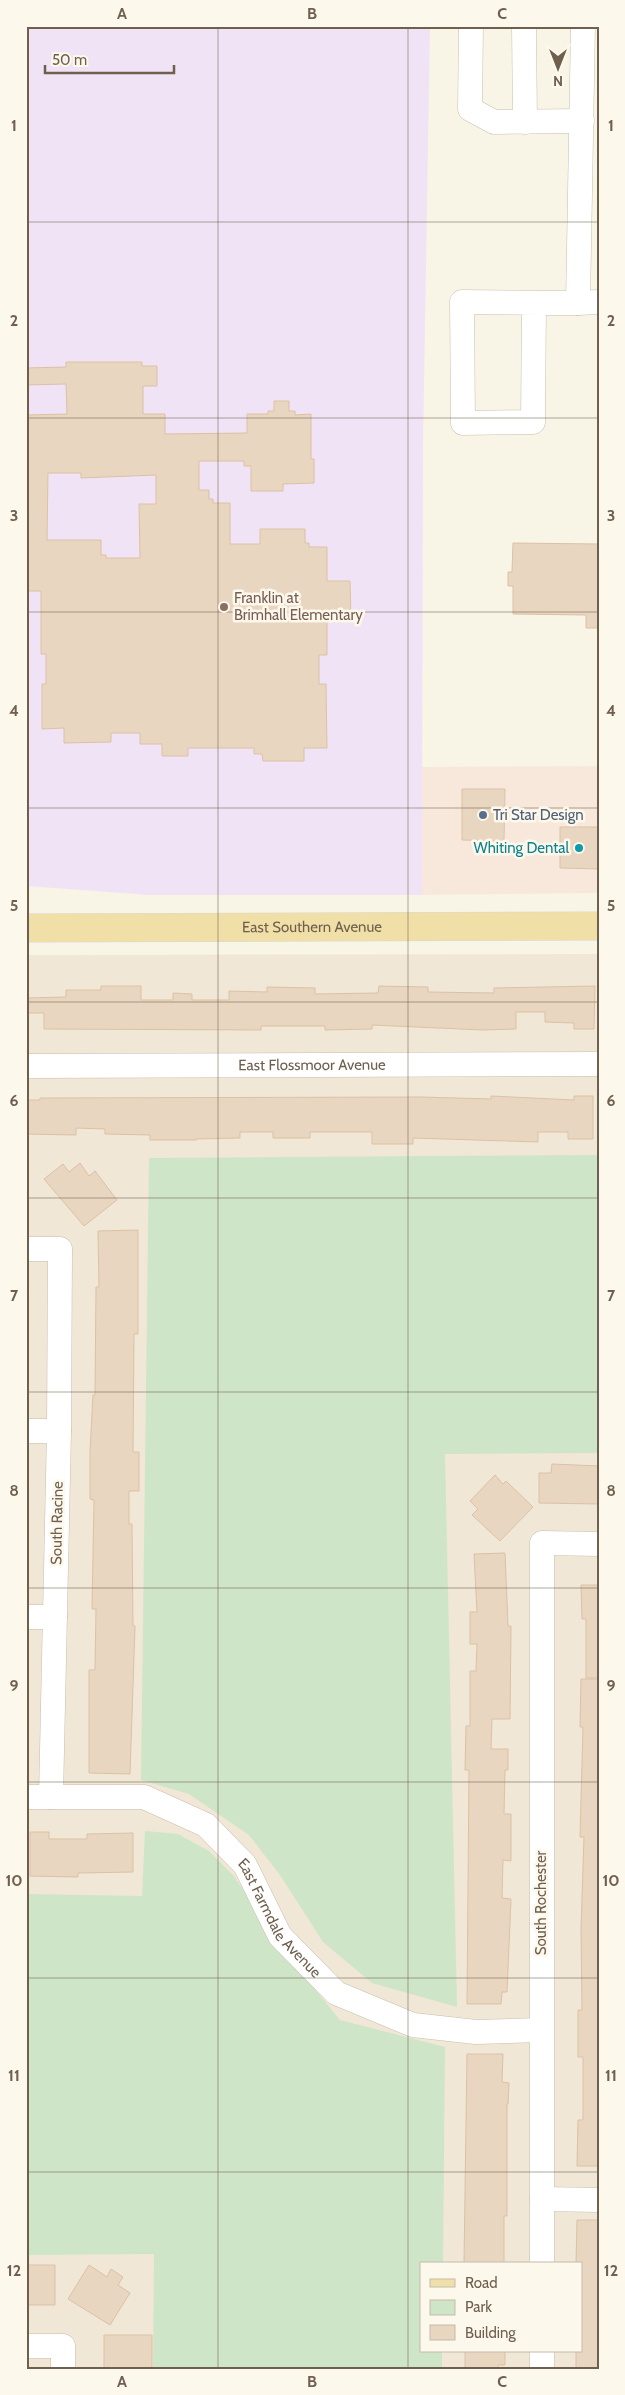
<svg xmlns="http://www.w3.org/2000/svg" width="625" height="2395" viewBox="0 0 625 2395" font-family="Cabin,sans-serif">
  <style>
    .residential { fill: #f0e7d6; fill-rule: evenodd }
    .commercial { fill: #f8e8dc }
    .education { fill: #f1e3f6 }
    .green { fill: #cfe5c7 }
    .building { fill: #e9d6c0; stroke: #dcc1a4; fill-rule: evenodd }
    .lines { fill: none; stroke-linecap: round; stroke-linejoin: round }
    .minor-casing { stroke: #c9beae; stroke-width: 25 }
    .major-casing { stroke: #dad5d1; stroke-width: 29 }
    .minor { stroke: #fff; stroke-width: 24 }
    .major { stroke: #f0dfa7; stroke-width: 28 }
    .grid { fill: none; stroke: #6f5f4e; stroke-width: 1; stroke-opacity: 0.55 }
    .education-dot { fill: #8d6e63; stroke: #fdf8ec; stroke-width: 2 }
    .service-dot { fill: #5c6f8a; stroke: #fdf8ec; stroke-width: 2 }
    .culture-dot { fill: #0f9aa8; stroke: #fdf8ec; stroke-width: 2 }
    .labels { text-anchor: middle; stroke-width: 5; stroke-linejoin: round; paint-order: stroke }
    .education-label { font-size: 15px; fill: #785e54; stroke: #fdf8ec; text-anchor: start }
    .service-label { font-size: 15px; fill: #4e5e75; stroke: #fdf8ec; text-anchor: start }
    .culture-label { font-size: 15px; fill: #0d838f; stroke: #fdf8ec; text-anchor: end }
    .street-label { font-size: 15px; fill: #6f5f4e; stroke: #fdf8ec }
    .neatline { fill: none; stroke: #6f5f4e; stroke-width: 2 }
    .grid-label { font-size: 16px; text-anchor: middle; font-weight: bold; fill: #6f5f4e }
  </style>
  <rect width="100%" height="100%" fill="#f9f5e6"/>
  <!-- residential -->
  <path class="residential" d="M599,954V2369H26V955ZM421,2264H581V2351H421Z"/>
  <!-- commercial -->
  <path class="commercial" d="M599,766V893L422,895V767Z"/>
  <!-- education -->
  <path class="education" d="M26,26H430L423,448L422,895H149L26,886Z"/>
  <!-- green -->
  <path class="green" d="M599,1155V1453L445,1454L457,2007L372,1983L323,1942L280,1875L249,1835L189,1794L141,1780L149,1158Z
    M145,1831L178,1834L209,1851L233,1875L295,1965L340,2020L445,2047L443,2264H421V2351H442V2369H153L154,2254L26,2255V1894L142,1896Z"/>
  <!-- building -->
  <path class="building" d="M66,362H142V366H157V386H143V414H165V434L247,433V414H268V411H274V401H289V411H295V415L311,414V459H314V483L283,484V491H251V466H244V461H199V490H209V499H213V503H230V544H260V529H305V543H309V547H327V581H350L351,619H327V655H319V684H326L327,748H304V761H263L262,754H254V748H188V756H162V744H140V733H111V742L64,743V728L42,729V684H46V654H41V591H26V415L67,414L66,384L26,385V368L66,367ZM48,473H81V478L156,475V504H139L140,558H106V555H101V540H47Z
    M513,543L599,544V628H586V615L513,614V586H508V572H512Z
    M462,789H505L504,841L462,840Z
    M560,827H599V869L560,868Z
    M101,986H141V1000H173V993L192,994V1000H229V991L267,992V987L315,988V994L378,993L379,986L428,987V992L494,993V988L595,986L594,1029H574V1023L545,1022V1012H516V1029L483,1030L372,1025V1029L325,1030V1026H261V1030L44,1029V1013H26V998L66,997V990H101Z
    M491,1096L574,1100V1096H593V1139H568V1132H538V1142L413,1138V1144H372V1132H310V1138H273V1132H240V1138L196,1139V1140H150V1135L105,1134V1129L76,1128V1135L26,1134V1100H40V1098L421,1097L491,1099Z
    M80,1163L89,1176L95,1171L117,1200L84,1226L44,1179L63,1164L69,1172Z
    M138,1230V1334H134L133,1452H139V1491H129V1524H132L133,1626H135L130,1774L89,1773V1670H95L96,1609H92L94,1500L90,1499V1451L93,1395H95L96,1287H99L98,1231Z
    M552,1464L599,1466V1504L539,1503V1473H551Z
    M495,1475L503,1484L506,1481L533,1507L500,1541L472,1515L478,1509L470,1501Z
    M505,1553L508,1626H511L510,1719H492L491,1749H508V1770H505L504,1814H511V1861L503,1860L502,1898L511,1899L507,1992H502L501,2004H467L469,1770H465L466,1726H470V1671H476L477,1644H470V1612H477L474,1554Z
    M581,1585H599V1678H586V1619H582Z
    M581,1679H599V2166H577L578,2120H583V2057H578V2010H582L581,1929L584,1837H580L583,1727H580Z
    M30,1832H49V1839H87V1834L133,1833V1872L78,1873V1877L30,1876Z
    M467,2054H503L502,2082L509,2083L508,2104H507V2216H504V2264H464Z
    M577,2220H599V2369H576V2351H581V2264H576Z
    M26,2265H55V2305H26Z
    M89,2265L107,2277L111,2269L123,2277L118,2285L130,2293L110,2325L68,2299Z
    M104,2335H152V2369H104Z
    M465,2351H505V2365H498V2369H465Z"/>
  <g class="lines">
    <defs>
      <g id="minor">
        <path d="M471,26L470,109L494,122L582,121"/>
        <path d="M524,26L525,122"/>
        <path d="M583,26L578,303L599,302"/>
        <path d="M534,303L533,422L463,423L462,302L578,303"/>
        <path id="s1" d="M26,1066L599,1064"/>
        <path d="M26,1249H60L59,1431L51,1797"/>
        <path d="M26,1431H59"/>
        <path d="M26,1617H55"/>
        <path id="s2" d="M26,1797H144L206,1825L245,1865L280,1936L336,1993L413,2025L476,2032L541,2030"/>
        <path d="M542,2199L599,2200"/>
        <path d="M542,2264V1543L599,1544"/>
        <path d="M26,2346H63V2369"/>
        <path d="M542,2369V2351"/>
      </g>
      <g id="major">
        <path id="s3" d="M26,928L599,926"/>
      </g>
    </defs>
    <!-- minor casing -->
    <use href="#minor" class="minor-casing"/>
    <!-- major casing -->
    <use href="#major" class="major-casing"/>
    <!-- minor -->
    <use href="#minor" class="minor"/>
    <!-- major -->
    <use href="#major" class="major"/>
  </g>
  <!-- grid -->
  <path class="grid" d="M218,26V2369M408,26V2369M26,222H599M26,418H599M26,612H599M26,808H599M26,1002H599M26,1198H599M26,1392H599M26,1588H599M26,1782H599M26,1978H599M26,2172H599"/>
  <!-- markers -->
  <circle class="education-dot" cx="224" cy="607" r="5"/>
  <circle class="service-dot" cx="483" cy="815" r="5"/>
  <circle class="culture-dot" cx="579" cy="848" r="5"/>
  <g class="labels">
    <!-- education labels -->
    <g class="education-label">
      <text x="234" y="603">Franklin at<tspan x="234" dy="17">Brimhall Elementary</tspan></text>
    </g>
    <!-- service labels -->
    <g class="service-label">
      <text x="493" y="820">Tri Star Design</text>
    </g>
    <!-- culture labels -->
    <g class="culture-label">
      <text x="569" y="853">Whiting Dental</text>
    </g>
    <!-- street labels -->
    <g class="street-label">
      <text dy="5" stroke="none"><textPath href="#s3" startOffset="286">East Southern Avenue</textPath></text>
      <text dy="5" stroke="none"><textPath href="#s1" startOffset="286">East Flossmoor Avenue</textPath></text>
      <text transform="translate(57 1523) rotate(-89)" y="5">South Racine</text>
      <text transform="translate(541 1903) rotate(-90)" y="5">South Rochester</text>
      <text dy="5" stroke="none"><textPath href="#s2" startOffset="306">East Farmdale Avenue</textPath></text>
    </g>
  </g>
  <!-- border -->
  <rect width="625" height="2395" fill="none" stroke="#fdf8ec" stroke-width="55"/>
  <!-- legend -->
  <rect x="420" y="2262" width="162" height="90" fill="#fdf8ec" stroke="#c4bbad"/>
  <rect x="430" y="2279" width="25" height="8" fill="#f0dfa7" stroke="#c4bbad"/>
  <text x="465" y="2288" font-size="15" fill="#6f5f4e">Road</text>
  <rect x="430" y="2300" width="25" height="15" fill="#cfe5c7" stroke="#c4bbad"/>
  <text x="465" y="2312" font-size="15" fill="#6f5f4e">Park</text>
  <rect x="430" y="2325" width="25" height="15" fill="#e9d6c0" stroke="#c4bbad"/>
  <text x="465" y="2338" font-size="15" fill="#6f5f4e">Building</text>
  <!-- north arrow -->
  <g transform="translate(558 68) rotate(180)" stroke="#fdf8ec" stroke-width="4" paint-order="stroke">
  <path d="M0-4L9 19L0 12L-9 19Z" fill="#6f5f4e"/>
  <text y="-8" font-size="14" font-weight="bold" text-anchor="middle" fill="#6f5f4e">N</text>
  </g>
  <!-- scale -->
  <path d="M45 65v8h129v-8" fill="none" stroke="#6f5f4e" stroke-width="2.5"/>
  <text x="52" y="65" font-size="15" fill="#6f5f4e" stroke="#fdf8ec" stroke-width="4" paint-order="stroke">50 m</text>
  <rect x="28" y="28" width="570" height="2340" class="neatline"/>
  <g class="grid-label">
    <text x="122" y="19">A</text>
    <text x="312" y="19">B</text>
    <text x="502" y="19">C</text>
    <text x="14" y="131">1</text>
    <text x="611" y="131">1</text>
    <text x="14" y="326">2</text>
    <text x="611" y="326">2</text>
    <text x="14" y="521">3</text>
    <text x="611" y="521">3</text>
    <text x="14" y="716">4</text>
    <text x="611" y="716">4</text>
    <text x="14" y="911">5</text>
    <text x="611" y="911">5</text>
    <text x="14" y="1106">6</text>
    <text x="611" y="1106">6</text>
    <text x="14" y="1301">7</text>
    <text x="611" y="1301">7</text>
    <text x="14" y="1496">8</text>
    <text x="611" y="1496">8</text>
    <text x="14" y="1691">9</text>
    <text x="611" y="1691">9</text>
    <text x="14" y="1886">10</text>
    <text x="611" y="1886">10</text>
    <text x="14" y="2081">11</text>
    <text x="611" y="2081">11</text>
    <text x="14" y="2276">12</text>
    <text x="611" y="2276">12</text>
    <text x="122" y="2387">A</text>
    <text x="312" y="2387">B</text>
    <text x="502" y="2387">C</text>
  </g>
</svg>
